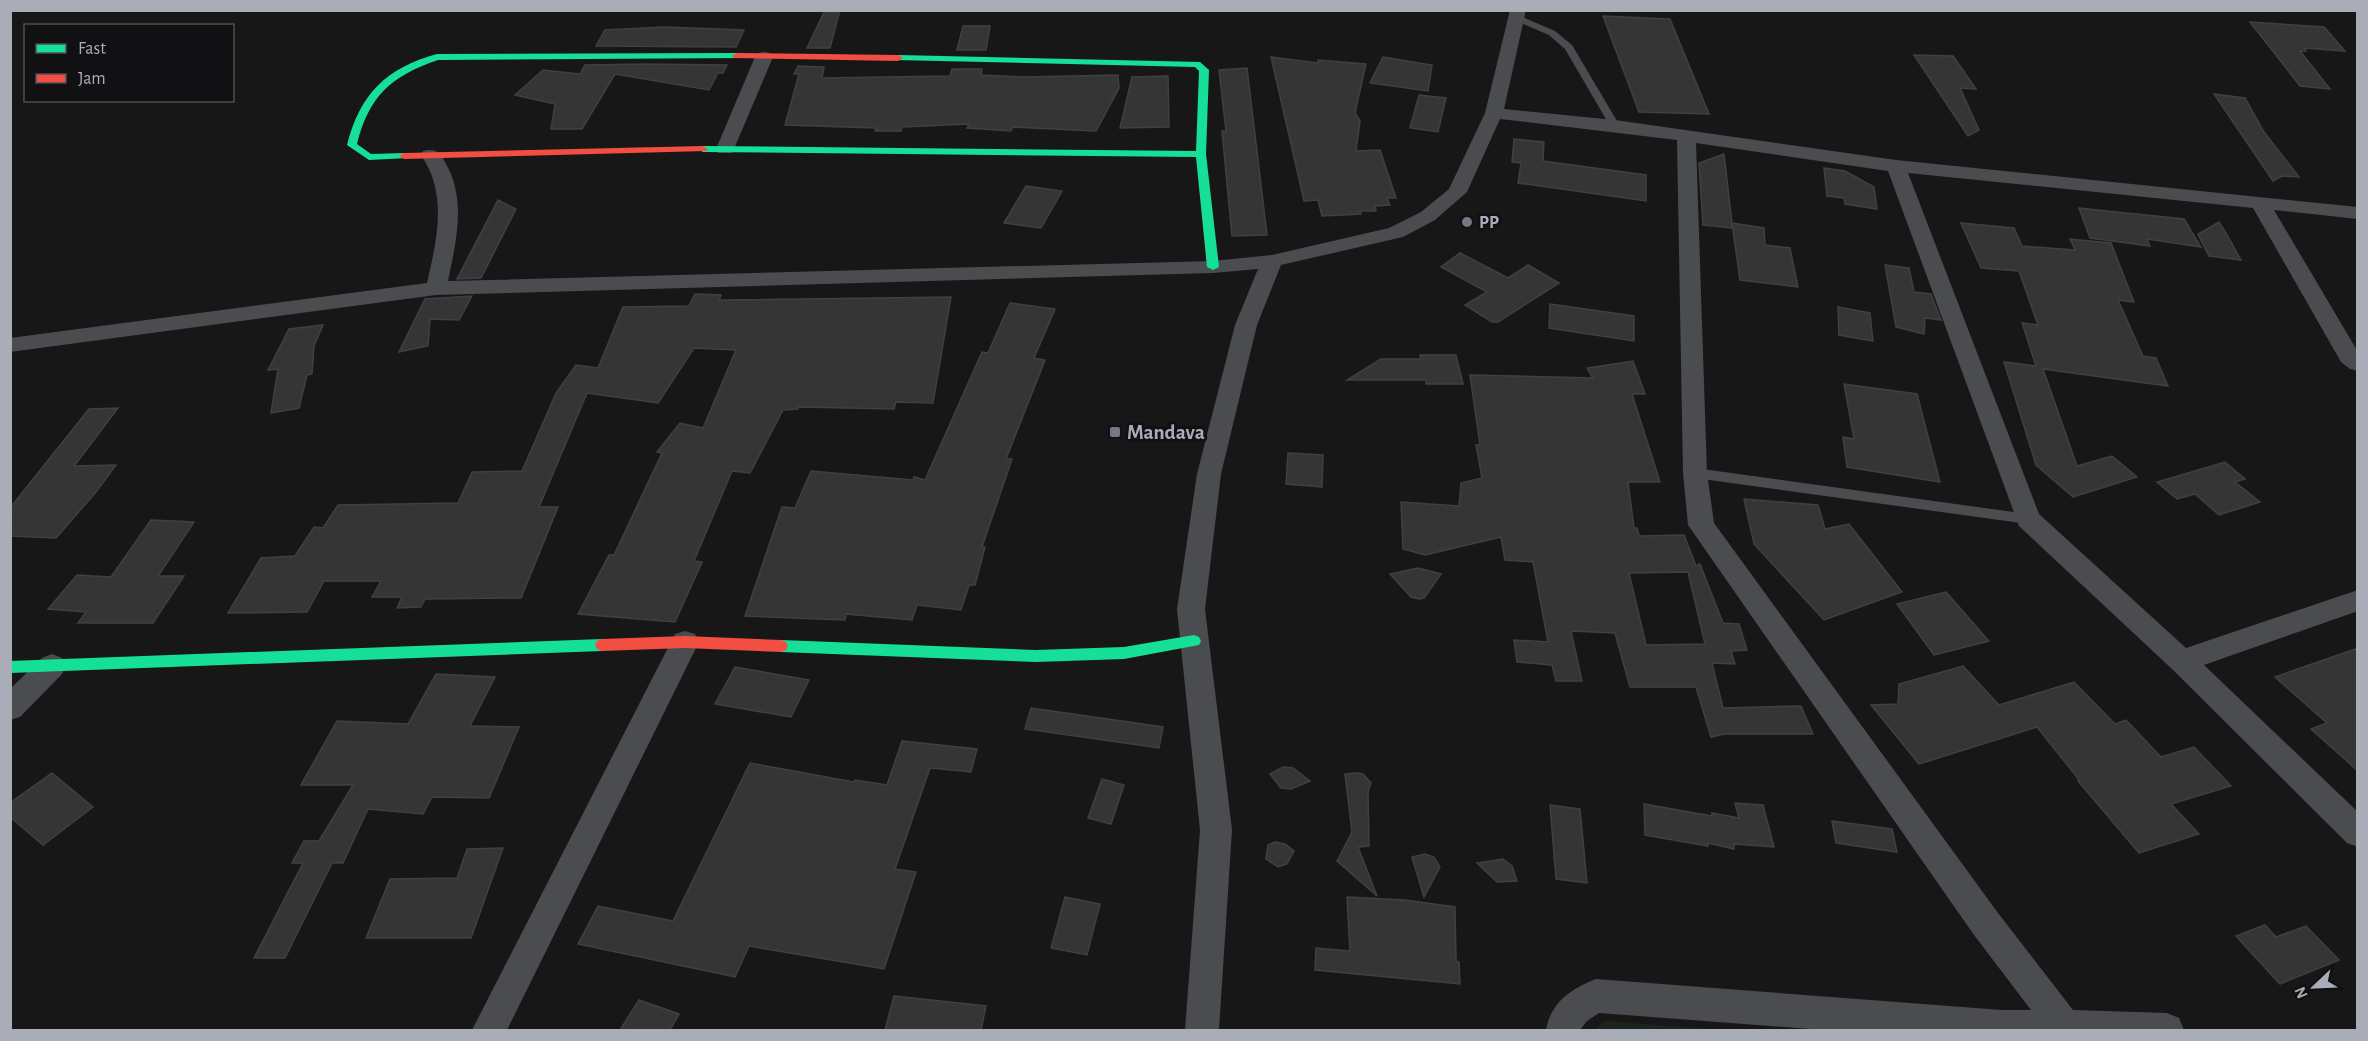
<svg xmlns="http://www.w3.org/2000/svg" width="2368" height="1041" viewBox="0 0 2368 1041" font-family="'Alegreya Sans',sans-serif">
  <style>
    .green { fill: #1d241e }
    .building { fill: #353536; stroke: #3f4043; stroke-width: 1.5; fill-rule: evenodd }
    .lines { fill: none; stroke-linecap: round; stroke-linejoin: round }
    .lane { fill: #4b4c50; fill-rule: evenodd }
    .street { fill: #4b4c50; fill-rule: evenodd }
    .fast { fill: #16e098; fill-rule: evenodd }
    .jam { fill: #f24e42; fill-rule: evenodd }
    .poi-dot { fill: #757880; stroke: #111113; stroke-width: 2 }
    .labels { text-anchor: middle; stroke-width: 6; stroke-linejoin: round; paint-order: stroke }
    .far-poi-label { font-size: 18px; font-weight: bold; fill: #a8adb8; stroke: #111113; text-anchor: start }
    .poi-label { font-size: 21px; font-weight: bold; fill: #a8adb8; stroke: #111113; text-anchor: start }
  </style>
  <rect width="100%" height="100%" fill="#171717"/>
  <!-- green -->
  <path class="green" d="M1605,1021L1722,1030H1595Z"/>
  <!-- building -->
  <path class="building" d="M825,10H840L830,48H807Z
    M1603,16L1670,19L1709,114L1639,112Z
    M2250,22L2324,27L2345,51L2304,48L2306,51H2300L2330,89L2300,86Z
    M963,26H990L986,50H957Z
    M664,27L744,30L736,47L596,46L605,30Z
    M1914,55L1953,56L1976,89L1960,88L1979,130L1968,136Z
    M1271,57L1318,63V60L1366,64L1355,113L1360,121L1356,151L1380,150L1396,198H1387L1390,205L1375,206L1376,211H1360L1361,214L1322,216L1318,200L1304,201Z
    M1383,57L1432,65L1428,91L1370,83Z
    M585,65L647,64L727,65L723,73H718L709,90L615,74L582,129H551L555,104L515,95L543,70L580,74Z
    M798,66L824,67L822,78L950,76L952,69H982L981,75L1023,77L1118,75L1119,88L1096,131L1013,127L1011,131L967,128L969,124L902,127L901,131H875L876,128L785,125L799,74H794Z
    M1247,68L1267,235L1232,236L1222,131H1226L1219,70Z
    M1168,76L1169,127L1120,128L1132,77Z
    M2214,94L2245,98L2264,132L2299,177L2282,176L2273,181Z
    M1419,95L1446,98L1438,132L1410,128Z
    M1514,139L1544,142L1543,161L1646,175V201L1518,183L1521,163L1512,162Z
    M1724,154L1732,223L1764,228L1765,245L1790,248L1798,287L1740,280L1732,223V228L1703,225L1699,163Z
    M1824,168L1845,171L1874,187L1877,209L1845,204L1844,198L1827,196Z
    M1026,186L1062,191L1041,228L1004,223Z
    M498,200L516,209L481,278L457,279Z
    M2079,208L2184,219L2201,247L2147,239L2150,246L2090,238Z
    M2219,222L2227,235L2241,260L2209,256L2198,234Z
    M1961,223L2014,228L2022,246L2075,250L2070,239L2111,243L2134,302L2118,300L2143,356L2156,358L2168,386L2043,369L2077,466L2112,456L2137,477L2073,497L2036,465L2004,362L2036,366L2022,323L2038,325L2019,271L1981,268Z
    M1460,253L1508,278L1528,265L1559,283L1498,322H1492L1465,305L1487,292L1441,267Z
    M1885,265L1909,268L1914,292L1931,294L1941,320L1925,318L1924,334L1896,327Z
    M695,294L721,295L719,300L951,297L933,403L896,402L894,409L799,407L798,409L783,410L750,473L732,471L694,561L702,562L675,622L578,614L609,555H614L662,453L657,452L680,423L703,428L736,350L694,348L658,403L587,393L539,507H558L521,598L425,599L421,607L397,608L402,597H372L381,581H324L307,612L228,613L261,558L295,556L314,527L323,528L338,505L458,503L472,472L522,471L556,393L576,365L598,368L623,307L689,306Z
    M472,296L459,320L430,319L428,346L399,352L425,299Z
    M1010,303L1055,309L1034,358L1045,360L1006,459H1012L982,547H985L975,585H969L961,610L917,605L912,620L846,614L845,620L745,616L782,507L795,508L811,471L913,480L914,477L925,480L982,352L988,353Z
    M1550,304L1634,316V341L1549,328Z
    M1838,307L1870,313L1873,341L1839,335Z
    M323,325L314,346L312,374L307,375L299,408L271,413L278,369L268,370L289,329Z
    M1420,355H1456L1463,384H1426V380H1347L1381,359H1421Z
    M1633,361L1645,394H1632L1660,482H1628L1634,528H1637L1639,536L1684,535L1696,566L1700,564L1723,623L1739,624L1747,650L1731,651L1735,664L1712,663L1723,708L1801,706L1813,734H1724L1711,737L1696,687H1630L1615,633L1571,631L1582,681H1556L1552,665L1517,662L1514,640L1548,642L1533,562L1505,560L1501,537L1425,555L1403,549L1401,502L1459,506L1461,483L1482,478L1476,445H1480L1470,375L1593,378L1587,368ZM1688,572L1705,644L1646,645L1629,573Z
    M1844,384L1917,394L1940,482L1847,467L1843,437L1854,439Z
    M118,408L74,466L116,465L96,492L56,538L10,536V508L89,409Z
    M1288,453L1323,455L1322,487L1286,484Z
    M2225,462L2245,479L2235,482L2260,502L2219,515L2195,494L2177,499L2157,482Z
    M1744,499L1818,505L1825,529L1849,524L1902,592L1824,620L1754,544Z
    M151,520L194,522L158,576H184L153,623H78L86,612L48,609L77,575L111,577Z
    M1418,568L1441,574L1424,598L1419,599L1411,597L1390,574Z
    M1946,592L1989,641L1934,655L1897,604Z
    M2358,648V771L2311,729L2327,723L2275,677Z
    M1963,666L1999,705L2074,682L2115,724L2126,720L2161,757L2194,747L2231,786L2171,804L2199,834L2139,853L2078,781H2080L2037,727L1919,764L1871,705L1898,704L1899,684Z
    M735,667L809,680L791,717L715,704Z
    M436,674L495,677L470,726L519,727L489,798L432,797L423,814L368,809L343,863H332L285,958H254L303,863H292L304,841H319L353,785H301L337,721L408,724Z
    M1031,708L1163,727L1159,748L1025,729Z
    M902,741L977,749L971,772L930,768L895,869L916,872L884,969L749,946L735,977L578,944L598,906L673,921L750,763L854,782L855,780L887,785Z
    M1283,767L1293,768L1310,781L1291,789L1281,788L1270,774Z
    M52,773L93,807L43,845L10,817V803Z
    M1358,773L1363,774L1371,783L1368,792L1369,846L1358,847L1377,896L1337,861L1352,832L1345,774Z
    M1102,779L1124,785L1111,824L1088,818Z
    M1735,803L1763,805L1774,847L1734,844V849L1708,843V846L1645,835L1644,804L1712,816V813L1739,818Z
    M1550,805L1580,809L1587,883L1556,879Z
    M1832,821L1892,829L1897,852L1836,843Z
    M1275,842L1285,844L1294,851L1287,864L1278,867L1266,859L1268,845Z
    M503,848L471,938H366L390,879L457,878L467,849Z
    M1425,854L1434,857L1440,867L1424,897L1412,857Z
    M1503,859L1512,866L1517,881L1497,882L1477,863Z
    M1065,897L1100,904L1087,955L1051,948Z
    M1347,897L1405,900L1455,907L1456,961L1459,962L1460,984L1315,970L1316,948L1350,951Z
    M2265,925L2276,937L2306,926L2339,960L2280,984L2236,936Z
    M894,996L986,1006L981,1030H885Z
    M639,1000L679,1014L670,1030H620Z"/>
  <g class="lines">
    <!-- lane -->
    <path class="lane" d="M1514,16H1520L1555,31L1572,45L1620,126L1618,128L1610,126L1565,49L1549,35L1514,20Z
      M1695,468L2028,514L2035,519L2028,524L1695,478L1688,473Z"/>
    <!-- street -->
    <path class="street" d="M1510,10H1526L1504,109L1615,120L1896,160L2358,207V219L2274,210L2358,352V371L2350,369L2341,362L2253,208L1908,173L2039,514L2186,648L2358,590V611L2204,665L2358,812V847L2347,843L2172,669L2019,526L1888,171L1696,143L1707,473L1714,523L1998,913L2073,1010L2167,1013L2179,1018L2184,1030H1824L1599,1013L1587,1021L1580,1030H1546C1551,1002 1571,989 1596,979L2002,1010H2031L1974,935L1688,525L1683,473L1677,140L1500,119L1467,192L1435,220L1403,237L1281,265L1257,325L1221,474L1205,609L1232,830L1219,1030H1185L1200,830L1177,609L1197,474L1235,325L1258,269L1213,273L436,295L10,352V338L427,283C437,239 448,194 421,155L423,151C435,148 440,152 445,162C467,199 456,242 448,281L1213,261L1272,255L1389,228L1421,212L1449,189L1485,113Z
      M764,52L770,53L773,57L734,149L732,153H718L716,149L755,57L758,53Z
      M685,631L695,634L699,642L507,1030H472L675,634Z
      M52,654L62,658L66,666L62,674L20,717L10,720V689L42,658Z"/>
    <!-- fast -->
    <path class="fast" d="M737,53L742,56L740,58L438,60C391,76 369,96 357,144L371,154L404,153L409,156L408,158L369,160L347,145C360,94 386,68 437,54Z
      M898,55L1200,62L1209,70L1206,154L1219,267L1213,270L1207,267L1196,157L703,152L698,149L703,146L1196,151L1199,71L1195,67L895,60V56Z
      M1194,635L1199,637L1201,641L1199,645L1124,659L1036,662L781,652L776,650L774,646L776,642L781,640L1036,650L1124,647Z
      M602,639L607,641L609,645L607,649L602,651L10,673V661Z"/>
    <!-- jam -->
    <path class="jam" d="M737,53L898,55L903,58L898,61L734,58L732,56Z
      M703,146L708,149L707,151L404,159L399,156L404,153Z
      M685,636L781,640L786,642L788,646L786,650L781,652L685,648L602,651L597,649L595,645L597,641L602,639Z"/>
  </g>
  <!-- markers -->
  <g class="poi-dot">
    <circle cx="1467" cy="222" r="6"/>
    <rect x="1109" y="426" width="12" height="12" rx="3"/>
  </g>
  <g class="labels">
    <!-- far-poi labels -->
    <g class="far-poi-label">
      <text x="1479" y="228">PP</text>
    </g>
    <!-- poi labels -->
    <g class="poi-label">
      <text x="1127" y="439">Mandava</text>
    </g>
  </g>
  <!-- border -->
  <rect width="2368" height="1041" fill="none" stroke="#a8adb8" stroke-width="24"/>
  <!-- legend -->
  <rect x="24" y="24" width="210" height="78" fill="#111113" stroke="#4d4f55" stroke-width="1.5"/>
  <rect x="36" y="44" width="30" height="9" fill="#16e098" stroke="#4d4f55" stroke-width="1.5"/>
  <text x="78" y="54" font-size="18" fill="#a8adb8">Fast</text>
  <rect x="36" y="74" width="30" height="9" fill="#f24e42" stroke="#4d4f55" stroke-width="1.5"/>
  <text x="78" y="84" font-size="18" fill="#a8adb8">Jam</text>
  <!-- north arrow -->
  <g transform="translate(2314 987) rotate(247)" stroke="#111113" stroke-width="4.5" paint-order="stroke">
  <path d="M0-4.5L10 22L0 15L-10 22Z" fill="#a8adb8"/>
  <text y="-9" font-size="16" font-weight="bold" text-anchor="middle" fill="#a8adb8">N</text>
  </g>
</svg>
